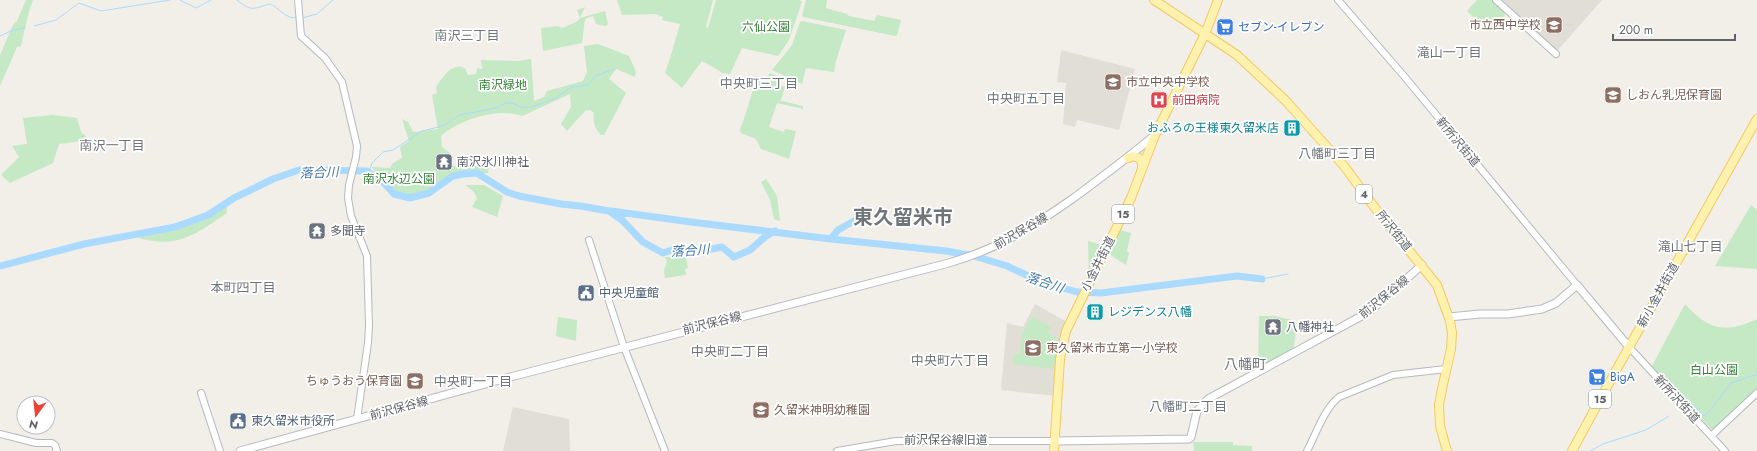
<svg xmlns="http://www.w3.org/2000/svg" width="1757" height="451" viewBox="0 0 1757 451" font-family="Jost,'Noto Sans JP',sans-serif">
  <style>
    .education { fill: #e1ded6 }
    .green { fill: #c5e8c5 }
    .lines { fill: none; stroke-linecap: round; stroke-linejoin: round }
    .stream { stroke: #aadaff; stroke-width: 1 }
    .river { stroke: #aadaff; stroke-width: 7 }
    .tertiary-casing { stroke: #b5b8bc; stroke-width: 8 }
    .secondary-casing { stroke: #b6babf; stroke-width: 9 }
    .primary-casing { stroke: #f2c960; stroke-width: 10 }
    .tertiary { stroke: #fff; stroke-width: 6 }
    .secondary { stroke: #fff; stroke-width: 7 }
    .primary { stroke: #fff2af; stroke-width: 8 }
    .labels { text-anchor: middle; stroke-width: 3.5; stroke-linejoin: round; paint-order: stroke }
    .shield { fill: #fff; stroke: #8f9295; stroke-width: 1 }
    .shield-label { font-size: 11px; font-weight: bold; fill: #5f6368 }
    .education-label { font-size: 12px; fill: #785e54; stroke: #fff; text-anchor: start }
    .park-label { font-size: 12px; fill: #348238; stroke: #fff }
    .shop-label { font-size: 12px; fill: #366cbe; stroke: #fff; text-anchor: start }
    .health-label { font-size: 12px; fill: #be3a42; stroke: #fff; text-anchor: start }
    .culture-label { font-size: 12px; fill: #0d838f; stroke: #fff; text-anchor: end }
    .street-label { font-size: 12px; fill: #5f6368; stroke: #fff }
    .worship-label { font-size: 12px; fill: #5b616d; stroke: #fff; text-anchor: start }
    .service-label { font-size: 12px; fill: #4e5e75; stroke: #fff; text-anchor: start }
    .neighbourhood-label { font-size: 13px; fill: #70757a; stroke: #fff }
    .water-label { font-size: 13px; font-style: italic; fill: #4174aa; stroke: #fff }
    .quarter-label { font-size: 14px; fill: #70757a; stroke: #fff }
    .town-label { font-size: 20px; font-weight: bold; fill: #70757a; stroke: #fff }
  </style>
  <rect width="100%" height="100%" fill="#f1efe8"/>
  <!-- education -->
  <path class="education" d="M1501,0H1602L1557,51Z
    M1061,50L1135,69L1119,130L1077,120L1075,127L1063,124L1066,83L1057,82Z
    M1035,304L1067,322L1056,396L1001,390L1007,323L1023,327Z
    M513,407L569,419L570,451H503Z"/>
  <!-- green -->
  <path class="green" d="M26,0H33C27,15 25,30 21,46L17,47L0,86V55L13,25L17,21Z
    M617,0H713L706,27L708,28L716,0H799L802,2L789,40L778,56L742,48L730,74L723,73L702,61L682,88L665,73L671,55L680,24L662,20L663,17L656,14L622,15Z
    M806,0H827L826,8L847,14L849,16L874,21L877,15L901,20L897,35L895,36L803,17L802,16Z
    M1477,0H1494L1504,9C1507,21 1497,35 1484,26C1478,22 1473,16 1467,11Z
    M585,7L580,18L605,11L608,24L606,26L596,24L593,16L585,19L582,43L543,51L541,28L558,26L562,28L576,22L580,18L577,10Z
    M802,21L846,30L836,61L834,72L806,68L802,84L772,70L792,45L800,22Z
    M598,44L629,56L636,72L635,77L616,69L609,79L626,93L604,135H601C594,127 593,122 594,113L590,110L585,111L567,131L561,124L571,107L570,94L522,116C500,107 458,120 441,136L442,147L451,154V164L456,167L489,164L488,173C478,173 469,173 460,176C445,181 423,199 408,195L407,197C390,195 381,180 372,167L390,168L393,163L402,158L400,147L409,141L402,119L408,122L413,132L438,129L432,95L437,93L436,87C443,77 451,62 465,68L468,75L476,74L477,68L482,69L481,60L518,61L531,59L534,101L544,97L547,91L583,81L587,72L584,46Z
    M770,73L781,78L780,85L785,87L781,100H778L803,106V109L777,103L769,127L784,132L785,129L796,131L789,159L761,149L756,139L741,133L740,129C747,113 750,96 757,79L764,81Z
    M53,115L77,118L81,132L90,140L59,144L53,163L10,183L1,175L19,157L12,146L27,144L23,118Z
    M766,179L777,196L780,221L774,219L770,200L761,182Z
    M465,185H484L503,196L497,217L472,207L477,198L474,192Z
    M226,203L227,213C196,234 178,249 139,238V234C170,228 200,222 226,203Z
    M1751,205L1757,210V269L1715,266Z
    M1120,230L1131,233L1127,251L1129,253L1126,265L1109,254Z
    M1088,241L1105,246L1089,277Z
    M665,257H686L688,268L685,269L686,275L665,278L664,270L667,262Z
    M1685,304C1708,330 1725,334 1757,319V389L1714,429H1711L1652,366Z
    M1032,316L1051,327L1048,333L1058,339L1054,369L1013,364L1014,353L1020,354L1022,334Z
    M1259,316H1274L1292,320L1291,324L1297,326L1293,351L1258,369Z
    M558,317L577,320L576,341L556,336Z
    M1193,442H1233V445L1252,446V451H1194Z"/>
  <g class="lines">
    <!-- stream -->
    <path class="stream" d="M180,0L196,8L211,0
      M237,0C253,13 253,8 270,4C280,8 284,18 296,18
      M302,18L317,14L333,0
      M34,26L56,20L79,3L101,11L170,0
      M0,36L13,30L25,28
      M369,172L372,163L383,152L393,150L422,131L443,126L460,115L496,108L505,103H512L521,107H532L556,98L572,87L588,85L595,76L614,69
      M1262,279L1288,274
      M1686,398L1704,416L1709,412L1731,383L1757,374
      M1590,451L1603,444L1646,430L1669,416"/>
    <!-- river -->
    <path class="river" d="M611,211L691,222L831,239L838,230L854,221
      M831,239L946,251L974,256L1007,266L1041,282L1077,292L1101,293L1237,276L1262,279
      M0,266L84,244L175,227L208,215L234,198L273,179L299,170H314L367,171L382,181L394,194L410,198L429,193L453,176L463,174L477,173L507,192L519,196L561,204L580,206L609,211L622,220L643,242L663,253L675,249L692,253L722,247L734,257L750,250L766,236L775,231"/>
    <defs>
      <path id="tertiary" d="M298,0L301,36L325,58L342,82L357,146L356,157L349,185L348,198L351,216L367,256L369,325L368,343L357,419
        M1338,0L1404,76L1577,285
        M1496,0L1556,54
        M589,240L624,347L665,451
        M1629,347L1725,451
        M201,393L220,451
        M0,434L36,443H52L55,445L57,451
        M1711,436L1757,393
        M837,451L896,441H1055
        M1307,451C1316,434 1324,409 1339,397L1393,375L1446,369"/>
      <path id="secondary" d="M1449,317L1480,314H1508L1542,309L1556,303L1577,285L1629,347
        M1055,441L1189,439L1191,437L1197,411L1208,399L1369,312L1422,265
        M240,451L518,375L945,264C999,249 1031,228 1075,197C1102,177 1129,157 1155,135"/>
      <path id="primary" d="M1154,0L1237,55L1286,101L1344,166L1381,216L1437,285L1450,321L1452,333L1451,349L1442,389L1439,405L1440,426L1447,451
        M1128,158L1133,156L1139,158L1142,162V168
        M1054,451L1060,359L1066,331L1131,198L1155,135L1205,34L1218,0
        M1572,451L1614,374L1757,119"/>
    </defs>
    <!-- tertiary casing -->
    <use href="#tertiary" class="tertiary-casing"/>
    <!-- secondary casing -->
    <use href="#secondary" class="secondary-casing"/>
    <!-- primary casing -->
    <use href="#primary" class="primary-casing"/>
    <!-- tertiary -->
    <use href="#tertiary" class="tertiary"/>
    <!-- secondary -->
    <use href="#secondary" class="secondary"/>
    <!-- primary -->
    <use href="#primary" class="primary"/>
  </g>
  <!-- icons -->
  <defs>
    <symbol id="school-square" viewBox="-11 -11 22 22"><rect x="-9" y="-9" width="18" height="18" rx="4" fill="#8d6e63" stroke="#fff"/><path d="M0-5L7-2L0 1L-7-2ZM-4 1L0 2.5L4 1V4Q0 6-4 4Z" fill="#fff"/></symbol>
    <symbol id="supermarket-square" viewBox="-11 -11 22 22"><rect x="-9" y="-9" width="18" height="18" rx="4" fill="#3f7fe0" stroke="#fff"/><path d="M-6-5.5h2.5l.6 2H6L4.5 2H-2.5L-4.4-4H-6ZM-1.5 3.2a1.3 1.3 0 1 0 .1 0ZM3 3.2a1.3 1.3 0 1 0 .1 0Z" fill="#fff"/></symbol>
    <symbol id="hospital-square" viewBox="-11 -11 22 22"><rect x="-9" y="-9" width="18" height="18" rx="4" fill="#e0444e" stroke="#fff"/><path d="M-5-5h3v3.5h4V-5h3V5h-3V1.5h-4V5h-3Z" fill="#fff"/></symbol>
    <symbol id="building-square" viewBox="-11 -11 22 22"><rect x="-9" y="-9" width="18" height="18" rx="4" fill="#0f9aa8" stroke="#fff"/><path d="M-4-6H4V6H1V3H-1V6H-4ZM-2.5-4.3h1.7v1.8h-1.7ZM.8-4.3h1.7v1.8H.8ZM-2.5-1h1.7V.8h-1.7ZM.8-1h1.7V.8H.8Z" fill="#fff"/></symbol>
    <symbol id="temple-square" viewBox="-11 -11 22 22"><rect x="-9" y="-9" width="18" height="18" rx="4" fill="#6b7280" stroke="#fff"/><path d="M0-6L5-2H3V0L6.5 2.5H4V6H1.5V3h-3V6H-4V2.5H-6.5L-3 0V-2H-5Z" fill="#fff"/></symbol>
    <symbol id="civic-square" viewBox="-11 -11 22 22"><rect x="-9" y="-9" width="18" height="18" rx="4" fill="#5c6f8a" stroke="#fff"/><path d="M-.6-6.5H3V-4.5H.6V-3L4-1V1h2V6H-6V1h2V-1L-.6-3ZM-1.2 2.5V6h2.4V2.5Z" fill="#fff"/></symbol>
  </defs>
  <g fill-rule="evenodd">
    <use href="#school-square" x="1544" y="15" width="20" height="20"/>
    <use href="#supermarket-square" x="1215" y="17" width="20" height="20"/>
    <use href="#school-square" x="1103" y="72" width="20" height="20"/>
    <use href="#school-square" x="1603" y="85" width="20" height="20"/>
    <use href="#hospital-square" x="1149" y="90" width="20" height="20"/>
    <use href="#building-square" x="1282" y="118" width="20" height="20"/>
    <use href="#temple-square" x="434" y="152" width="20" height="20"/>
    <use href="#temple-square" x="307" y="221" width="20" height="20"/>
    <use href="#civic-square" x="576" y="283" width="20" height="20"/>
    <use href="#building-square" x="1085" y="302" width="20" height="20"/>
    <use href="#temple-square" x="1263" y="317" width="20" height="20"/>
    <use href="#school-square" x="1023" y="338" width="20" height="20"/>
    <use href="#supermarket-square" x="1587" y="367" width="20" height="20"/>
    <use href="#school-square" x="405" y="371" width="20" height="20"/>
    <use href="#school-square" x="751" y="400" width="20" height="20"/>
    <use href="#civic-square" x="228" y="411" width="20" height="20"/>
  </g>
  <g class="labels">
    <!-- shield labels -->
    <g class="shield">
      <rect x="1356" y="185" width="16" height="18" rx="3"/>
      <rect x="1112" y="205" width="22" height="18" rx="3"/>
      <rect x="1589" y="390" width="22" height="18" rx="3"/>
    </g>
    <g class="shield-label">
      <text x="1364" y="198">4</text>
      <text x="1123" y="218">15</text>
      <text x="1600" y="403">15</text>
    </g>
    <!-- education labels -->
    <g class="education-label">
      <text x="1541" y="29" text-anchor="end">市立西中学校</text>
      <text x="1126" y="86">市立中央中学校</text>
      <text x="1626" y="99">しおん乳児保育園</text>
      <text x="1046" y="352">東久留米市立第一小学校</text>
      <text x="402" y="385" text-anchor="end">ちゅうおう保育園</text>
      <text x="774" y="414">久留米神明幼稚園</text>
    </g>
    <!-- park labels -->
    <g class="park-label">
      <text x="766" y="31">六仙公園</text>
      <text x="503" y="89">南沢緑地</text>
      <text x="399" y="183">南沢水辺公園</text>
      <text x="1714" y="374">白山公園</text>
    </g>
    <!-- shop labels -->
    <g class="shop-label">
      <text x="1238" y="31">セブン-イレブン</text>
      <text x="1610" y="381">BigA</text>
    </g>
    <!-- health labels -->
    <g class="health-label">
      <text x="1172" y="104">前田病院</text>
    </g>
    <!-- culture labels -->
    <g class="culture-label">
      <text x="1279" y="132">おふろの王様東久留米店</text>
      <text x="1108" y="316" text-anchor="start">レジデンス八幡</text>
    </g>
    <!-- street labels -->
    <g class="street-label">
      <text transform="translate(1458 142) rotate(50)" y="4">新所沢街道</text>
      <text transform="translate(1021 231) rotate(-30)" y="4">前沢保谷線</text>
      <text transform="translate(1394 231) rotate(51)" y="4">所沢街道</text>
      <text transform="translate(1098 264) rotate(-63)" y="4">小金井街道</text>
      <text transform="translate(1658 295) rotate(-61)" y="4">新小金井街道</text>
      <text transform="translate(1384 297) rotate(-39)" y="4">前沢保谷線</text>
      <text transform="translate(712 323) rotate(-14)" y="4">前沢保谷線</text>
      <text transform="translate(1677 399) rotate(47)" y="4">新所沢街道</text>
      <text transform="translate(399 408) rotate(-15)" y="4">前沢保谷線</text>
      <text x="946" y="444">前沢保谷線旧道</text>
    </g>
    <!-- worship labels -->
    <g class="worship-label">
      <text x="457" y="166">南沢氷川神社</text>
      <text x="330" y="235">多聞寺</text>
      <text x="1286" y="331">八幡神社</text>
    </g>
    <!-- service labels -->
    <g class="service-label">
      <text x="599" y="297">中央児童館</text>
      <text x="251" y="425">東久留米市役所</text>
    </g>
    <!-- neighbourhood labels -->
    <g class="neighbourhood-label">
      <text x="467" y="40">南沢三丁目</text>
      <text x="1449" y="57">滝山一丁目</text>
      <text x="759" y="88">中央町三丁目</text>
      <text x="1026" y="103">中央町五丁目</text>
      <text x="112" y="150">南沢一丁目</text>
      <text x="1337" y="158">八幡町三丁目</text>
      <text x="1690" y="251">滝山七丁目</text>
      <text x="243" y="292">本町四丁目</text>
      <text x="730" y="356">中央町二丁目</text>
      <text x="950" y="365">中央町六丁目</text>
      <text x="473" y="386">中央町一丁目</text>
      <text x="1188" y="411">八幡町二丁目</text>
    </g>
    <!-- water labels -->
    <g class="water-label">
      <text transform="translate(319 172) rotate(-2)" y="5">落合川</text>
      <text transform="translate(690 250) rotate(-4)" y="5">落合川</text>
      <text transform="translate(1045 282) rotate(19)" y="5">落合川</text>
    </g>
    <!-- quarter labels -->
    <g class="quarter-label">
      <text x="1245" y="369">八幡町</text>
    </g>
    <!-- town labels -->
    <g class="town-label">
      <text x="903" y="224">東久留米市</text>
    </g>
  </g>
  <!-- north arrow -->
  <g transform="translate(36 415) rotate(195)"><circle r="19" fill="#ffffff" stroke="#bfc1c3"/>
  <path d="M0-3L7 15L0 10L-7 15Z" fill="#ea4335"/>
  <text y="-6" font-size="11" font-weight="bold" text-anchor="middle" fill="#5f6368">N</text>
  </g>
  <!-- scale -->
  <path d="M1613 34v6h122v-6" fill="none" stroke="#5f6368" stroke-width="2"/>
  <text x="1619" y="34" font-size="12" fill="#5f6368" stroke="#ffffff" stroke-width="3" paint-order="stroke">200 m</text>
</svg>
